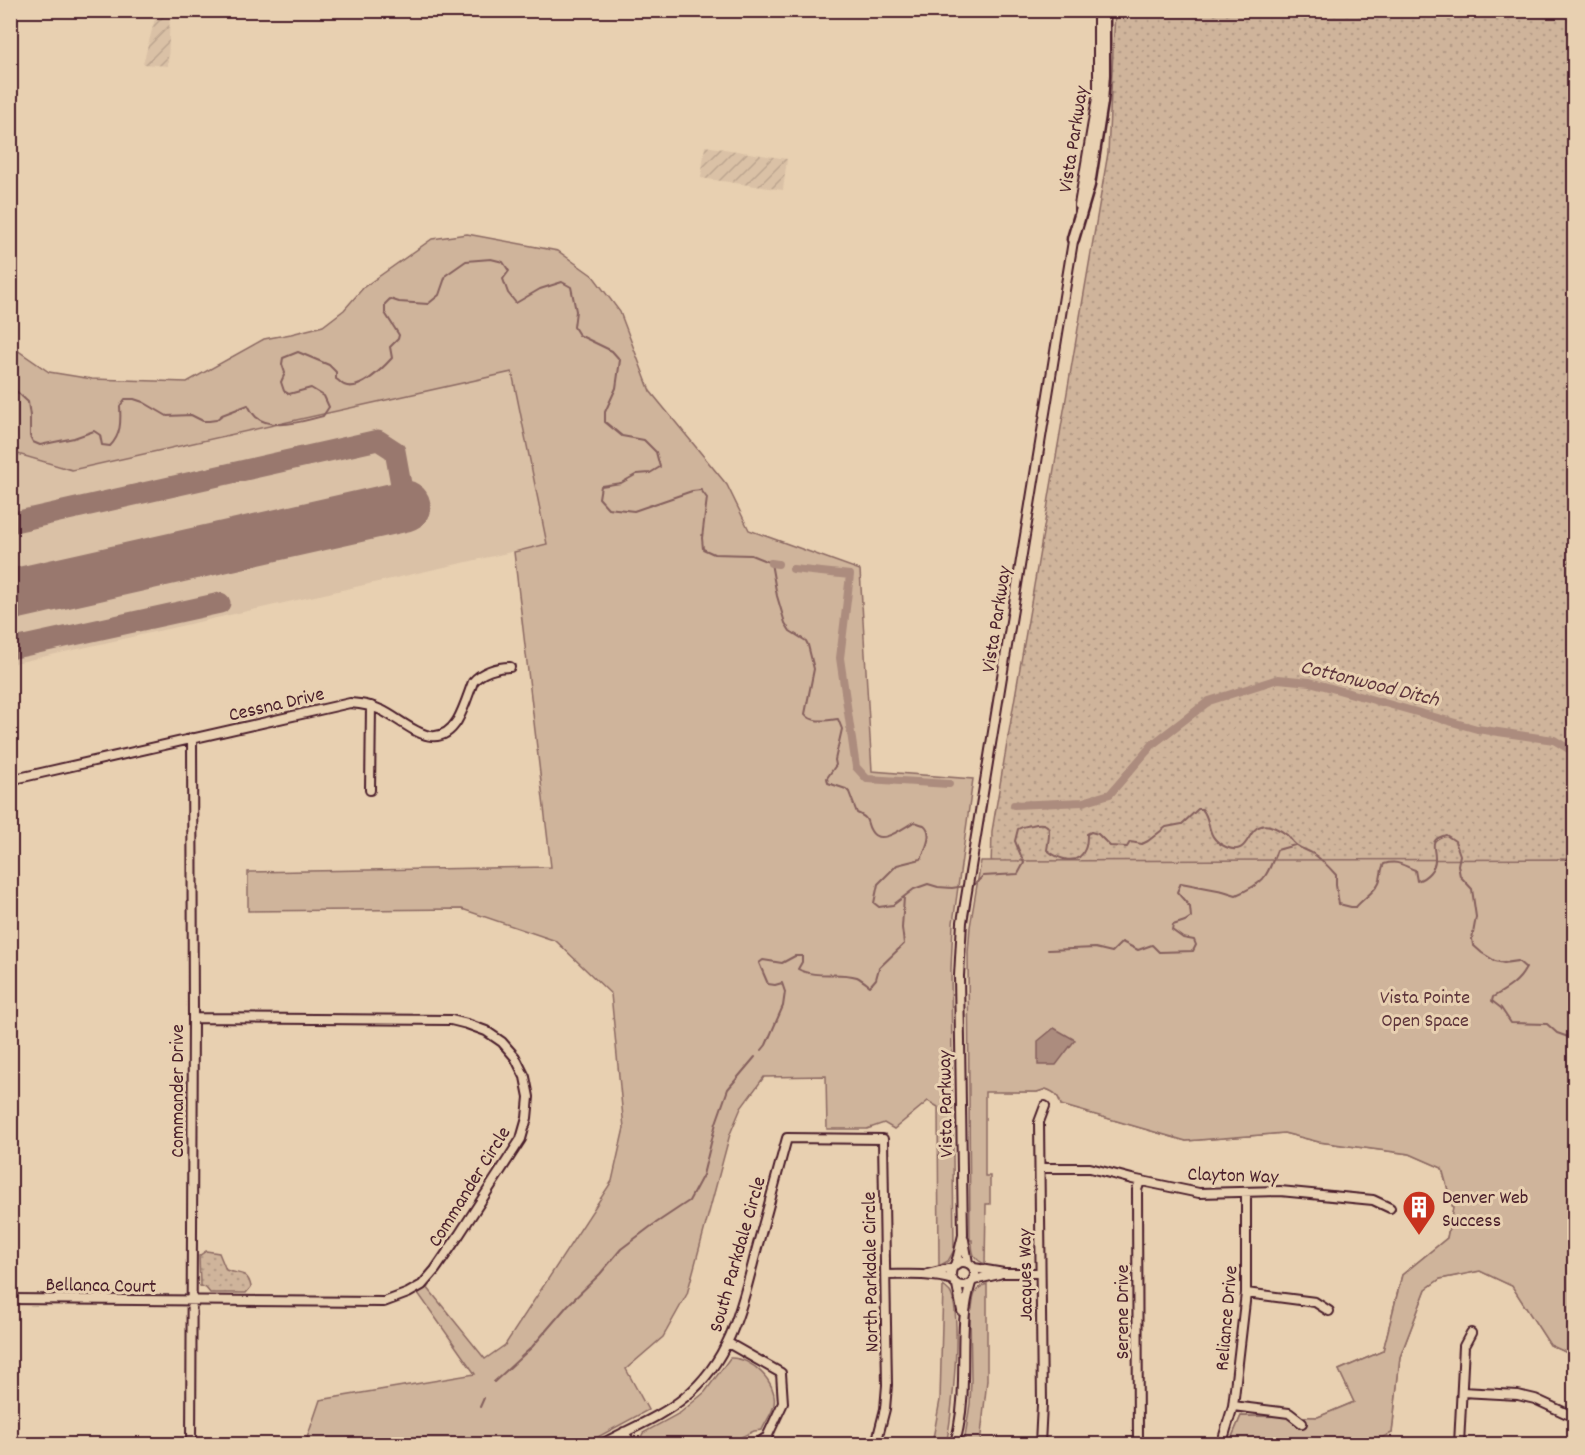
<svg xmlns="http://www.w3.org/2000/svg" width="1585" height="1455" viewBox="0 0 1585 1455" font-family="Dekko,sans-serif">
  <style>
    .built { fill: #dac1a6 }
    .industrial { fill: url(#industrial-furrows) }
    .grass { fill: url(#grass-dots); stroke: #8c6a63; stroke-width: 1.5 }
    .park { fill: #cfb49b; stroke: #8c6a63; stroke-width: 1.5 }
    .water { fill: #ac8c7e; stroke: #85605d; stroke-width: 1.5 }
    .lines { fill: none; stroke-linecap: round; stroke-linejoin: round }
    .stream { stroke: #85605d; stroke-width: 2 }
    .canal { stroke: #ac8c7e; stroke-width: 8 }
    .taxiway { stroke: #99786e; stroke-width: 21 }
    .runway { stroke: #99786e; stroke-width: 51 }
    .minor-casing { stroke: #4a1f2b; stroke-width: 12 }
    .major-casing { stroke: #4a1f2b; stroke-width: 15 }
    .minor { stroke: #e8d0b1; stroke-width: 8 }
    .major { stroke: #e8d0b1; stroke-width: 10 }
    .labels { text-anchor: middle; stroke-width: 6; stroke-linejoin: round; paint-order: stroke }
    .street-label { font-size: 20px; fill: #4a1f2b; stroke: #e8d0b1 }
    .park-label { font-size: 20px; fill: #5e353c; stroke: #e8d0b1 }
    .poi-label { font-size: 20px; fill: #4a1f2b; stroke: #e8d0b1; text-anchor: start }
    .water-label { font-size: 21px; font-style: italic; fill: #5e353c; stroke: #e8d0b1 }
  </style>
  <defs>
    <pattern id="industrial-furrows" width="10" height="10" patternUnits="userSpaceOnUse" patternTransform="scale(1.5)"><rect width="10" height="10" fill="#dac1a6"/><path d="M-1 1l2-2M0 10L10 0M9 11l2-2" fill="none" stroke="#bda58f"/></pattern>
    <pattern id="grass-dots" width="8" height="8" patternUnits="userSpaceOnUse" patternTransform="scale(1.5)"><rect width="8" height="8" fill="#cfb49b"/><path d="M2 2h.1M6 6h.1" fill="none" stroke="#b39a86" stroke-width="1.8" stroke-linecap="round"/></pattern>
  </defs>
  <rect width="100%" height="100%" fill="#e8d0b1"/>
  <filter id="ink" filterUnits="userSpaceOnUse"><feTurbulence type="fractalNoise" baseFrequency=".0167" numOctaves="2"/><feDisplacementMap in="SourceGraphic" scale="12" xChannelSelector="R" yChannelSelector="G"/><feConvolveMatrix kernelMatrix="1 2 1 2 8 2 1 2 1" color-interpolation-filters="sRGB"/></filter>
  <g filter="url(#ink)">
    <!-- built -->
    <path class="built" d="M512,371L547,544L11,664L10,452L72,470Z"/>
    <!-- industrial -->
    <path class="industrial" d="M157,11H170L168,66L143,64Z
      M705,146L787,159L783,190L701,178Z"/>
    <!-- grass -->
    <path class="grass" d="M1115,11H1574V1356L1550,1345L1512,1286L1480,1271L1440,1279L1426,1289L1400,1357L1392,1433L1367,1444H1229L1241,1416L1318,1417L1354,1402L1339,1370L1383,1351L1402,1275L1447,1238L1453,1208L1442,1168L1410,1154L1319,1142L1284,1133L1186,1141L1061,1105C1059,1096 1055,1092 1046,1089L1037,1092L985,1091L992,831L1108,153Z
      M206,1251L219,1253L226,1270C238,1275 248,1270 251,1287L246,1293H210L206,1288L200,1286L199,1256Z"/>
    <!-- park -->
    <path class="park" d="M467,234L558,251L593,276L620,312L650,391L727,485L749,530L860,570L872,771L973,779L953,923L951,969L954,1250L948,1261L939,1266L938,1107L928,1101L894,1129L884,1123L867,1129H827L826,1076L764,1077L741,1108L730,1134L687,1294L663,1337L626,1369L648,1410L585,1444H305L320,1400L475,1374L418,1293L427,1287L485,1359L505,1345L612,1181L624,1128L611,994L556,941L462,909L248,911V872L551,867L514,552L547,544L512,372L72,470L11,452V346L49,372L92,379L187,382L264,339L291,334L323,326L344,310L364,287L432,239Z
      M1574,859V1356L1550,1345L1512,1286L1480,1271L1440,1279L1426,1289L1400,1357L1392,1433L1367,1444H1229L1241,1416L1318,1417L1354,1402L1339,1370L1383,1351L1402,1275L1447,1238L1453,1208L1442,1168L1410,1154L1319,1142L1284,1133L1186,1141L1061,1105C1059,1096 1055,1092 1046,1089L1037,1092H985V1176H990V1204H986L985,1264C973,1259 972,1253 972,1240H970L968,953L970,927L981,861Z
      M987,1284V1380L980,1444H964L970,1404L971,1380L970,1310L972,1309C973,1297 974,1288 987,1284Z
      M943,1286C946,1288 948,1290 950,1292C963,1312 952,1420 946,1444H932L940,1400Z
      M730,1358C751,1357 778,1382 774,1404C773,1413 765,1422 762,1430L754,1431L741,1437L738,1444H704L687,1443L683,1444H640L639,1442L643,1433L680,1413L705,1392Z"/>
    <!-- water -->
    <path class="water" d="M1054,1028L1075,1040L1056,1065H1038V1041Z"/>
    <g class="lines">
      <!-- stream -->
      <path class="stream" d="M10,373L13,377L14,389L28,402L30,416V436L33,442L40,445L74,438L94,431L100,435L102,445L110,446C121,435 121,422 120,406L125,399H134L143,402L167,416L191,415L203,421H209L216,420L222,415L248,405C250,409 253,414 256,417C272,431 305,421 323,416L329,407L324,396L311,388L289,394L284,391L281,382L285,373L282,364L283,358L298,352L329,365L336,372V379C337,379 343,385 344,385C359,392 382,369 392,358L390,347L398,339L399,335L385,313V304L390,299L399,302L428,304L439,295L446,275L466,261L491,259L503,262L509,271L503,279L508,293L516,303L540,289L562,282L571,287L576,311L574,327L579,335L612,351L620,360L616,388L605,412V422L622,436L644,440L656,452L660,467L650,473L637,474L621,483L601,486L599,498L608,508L634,511L692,491L701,490L707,498L702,538L703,549L714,554L751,555L771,563L777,596L785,623L790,631L806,641L808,645L814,669L805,714C813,724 827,720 838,719L842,729L835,760L836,765L827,778L828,783L846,789L849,792L857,813C871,819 865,822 871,831C880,847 904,827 914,822C915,822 923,825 924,825C934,833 925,850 921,859L897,865L878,884L874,903L879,907L893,905L914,889L928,884L938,887L952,888L965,886
        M970,885H974L983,876L1018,874L1024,863L1015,841L1018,829C1023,826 1027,826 1032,825C1055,819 1049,835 1047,850C1058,859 1078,867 1085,849C1087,845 1087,839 1087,834L1091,832L1098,834L1110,846L1127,847L1130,842L1142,844L1148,841L1166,827L1182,824L1198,809H1202C1213,822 1204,837 1226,847C1249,857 1246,830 1261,826C1268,823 1281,830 1287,835C1290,838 1292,842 1296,845C1301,849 1307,850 1312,853C1322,859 1329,867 1336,875V885L1339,904L1351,907H1356C1362,900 1375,891 1378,884C1382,878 1380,871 1384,864C1398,860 1402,865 1415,870L1417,881C1426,878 1436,869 1435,858C1435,846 1428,840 1446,835L1455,841L1460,855L1458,865L1460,876L1472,889L1476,917L1472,939L1473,945L1482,953L1495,961L1504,963L1518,961L1526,968C1519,982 1507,989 1493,997L1492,1001L1501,1008L1511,1023L1547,1024L1557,1033L1574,1039
        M1048,950L1095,948L1112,952L1122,942L1138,950L1152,945L1159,952L1193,951L1196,945L1194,940L1183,938L1172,930L1173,925L1185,921L1191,917L1190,907L1177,892L1181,883L1223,891L1236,895C1264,883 1266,879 1277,850L1295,845
        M762,1050L766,1045L783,1006L785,992L782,983L775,985L768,984L759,963L763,960L782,963L795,956H802V962L798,969C816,979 838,971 857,977C861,979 866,983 870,986L876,979L879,968L904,944L902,928L904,897
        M494,1382L532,1347L568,1305L600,1274L621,1249L650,1227L689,1201L703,1175L716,1123L728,1089L755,1057
        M480,1407L484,1398"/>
      <!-- canal -->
      <path class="canal" d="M771,563L778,564
        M793,569L850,575L840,658L856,767L867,779L949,784
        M1014,805L1083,802L1110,794L1153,744L1209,701L1278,679L1310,682L1477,729L1554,740L1574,752"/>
      <!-- taxiway -->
      <path class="taxiway" d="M10,523L378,440L395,451L405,506
        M10,649L220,603"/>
      <!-- runway -->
      <path class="runway" d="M10,595L405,506"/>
      <defs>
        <path id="minor" d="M1079,205L1098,92V10
          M10,780L350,703C361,704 371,705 381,710C405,721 435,756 457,721C464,709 468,695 473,682C481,672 497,667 510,667
          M370,790L371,706
          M1040,1168H1090L1132,1179L1199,1193L1280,1191L1373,1200L1390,1208
          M964,1240L968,1263
          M951 1274a12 12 0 1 1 24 0a12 12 0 1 1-24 0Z
          M955,1265L958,1256L963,1235L959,976L962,922L1074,235
          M974,1268L1004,1273H1040
          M928,1274L952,1268
          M886,1275C907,1275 932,1273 953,1280
          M974,1280L999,1274
          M957,1285L962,1311
          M1246,1293L1315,1302L1329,1311
          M10,1299L384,1302L408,1293L422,1285L435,1270L459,1235L521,1139L527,1118L529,1097L525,1077L515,1057L502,1042L486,1031L467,1024L451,1020L193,1018
          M728,1343L781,1373L783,1403L767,1437L757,1444
          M1462,1392L1518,1395L1535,1399L1574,1417
          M1233,1406L1289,1413L1302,1423
          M624,1432L631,1444
          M191,1444L193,1018L192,738
          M602,1444C629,1429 661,1417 685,1397C733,1358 743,1300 758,1244C768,1209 777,1174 787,1138L883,1139L887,1385L885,1409L876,1444
          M955,1444C960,1424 963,1401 963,1380C964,1347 961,1315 971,1283
          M1040,1444L1042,1404L1039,1122L1045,1106
          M1138,1444L1137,1190L1140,1181
          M1219,1444L1223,1439L1233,1406L1246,1293V1192
          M1459,1444L1464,1346L1471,1333"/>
        <path id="major" d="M1073,239L1089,185L1102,102L1104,75V10"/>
      </defs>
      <!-- minor casing -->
      <use href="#minor" class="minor-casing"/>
      <!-- major casing -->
      <use href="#major" class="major-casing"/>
      <!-- minor -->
      <use href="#minor" class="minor"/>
      <!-- major -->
      <use href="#major" class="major"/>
    </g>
  </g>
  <!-- icons -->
  <defs>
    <symbol id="building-pin" viewBox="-11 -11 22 30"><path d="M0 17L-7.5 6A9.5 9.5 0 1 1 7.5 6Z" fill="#c8321e" stroke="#e8d0b1"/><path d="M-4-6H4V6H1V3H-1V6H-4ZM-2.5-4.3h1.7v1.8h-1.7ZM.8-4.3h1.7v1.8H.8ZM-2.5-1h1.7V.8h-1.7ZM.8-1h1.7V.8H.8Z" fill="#fff"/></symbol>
  </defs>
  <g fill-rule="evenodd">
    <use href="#building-pin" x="1400" y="1188" width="38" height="52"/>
  </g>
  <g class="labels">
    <!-- street labels -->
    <g class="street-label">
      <text transform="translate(1072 139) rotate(-81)" y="7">Vista Parkway</text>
      <text transform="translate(995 619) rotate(-81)" y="7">Vista Parkway</text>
      <text transform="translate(276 703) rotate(-13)" y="7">Cessna Drive</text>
      <text transform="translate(176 1091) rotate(-90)" y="7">Commander Drive</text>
      <text transform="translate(944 1104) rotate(-91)" y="7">Vista Parkway</text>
      <text transform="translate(1233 1174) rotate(2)" y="7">Clayton Way</text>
      <text transform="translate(468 1186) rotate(-58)" y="7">Commander Circle</text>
      <text transform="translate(736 1254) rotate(-74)" y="7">South Parkdale Circle</text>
      <text transform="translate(869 1272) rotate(-91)" y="7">North Parkdale Circle</text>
      <text transform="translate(1024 1275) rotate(-91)" y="7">Jacques Way</text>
      <text transform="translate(101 1284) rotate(1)" y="7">Bellanca Court</text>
      <text transform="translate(1121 1312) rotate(-90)" y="7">Serene Drive</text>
      <text transform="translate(1225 1318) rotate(-85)" y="7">Reliance Drive</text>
    </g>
    <!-- park labels -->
    <g class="park-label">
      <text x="1425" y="1003">Vista Pointe<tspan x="1425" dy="23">Open Space</tspan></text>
    </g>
    <!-- poi labels -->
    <g class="poi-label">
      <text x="1442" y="1203">Denver Web<tspan x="1442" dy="23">Success</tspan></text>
    </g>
    <!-- water labels -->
    <g class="water-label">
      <text transform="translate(1370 682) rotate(14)" y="7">Cottonwood Ditch</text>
    </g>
  </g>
  <!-- margin -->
  <rect width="1585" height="1455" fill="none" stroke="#e8d0b1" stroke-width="36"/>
  <rect x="18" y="18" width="1549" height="1419" fill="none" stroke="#4a1f2b" stroke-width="2" filter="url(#ink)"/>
</svg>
